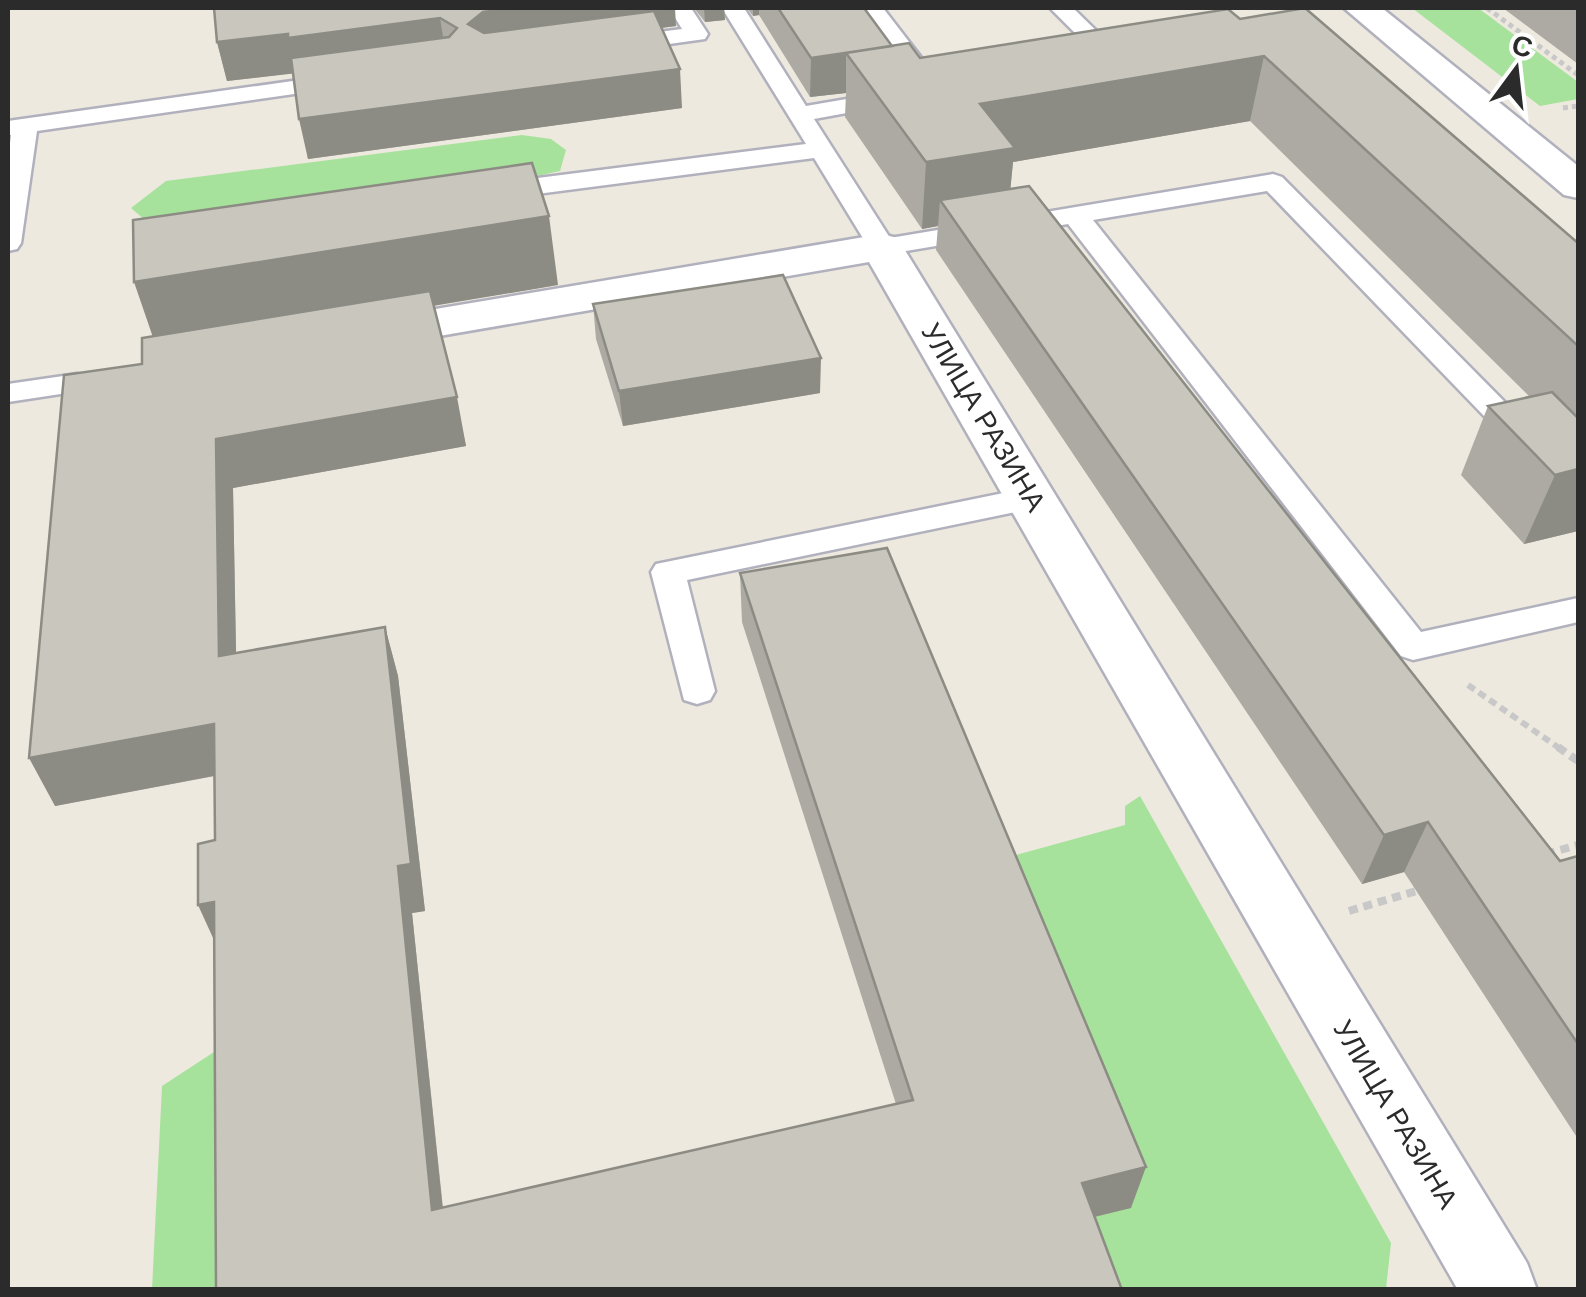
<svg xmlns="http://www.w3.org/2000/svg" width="1586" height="1297" viewBox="0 0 1586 1297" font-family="Helvetica,sans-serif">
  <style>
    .green { fill: #a6e29b }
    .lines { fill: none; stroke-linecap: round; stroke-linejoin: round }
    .lane-casing { stroke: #b1b1be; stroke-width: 5 }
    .street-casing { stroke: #b1b1be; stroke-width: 5 }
    .secondary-casing { stroke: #b1b1be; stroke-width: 5 }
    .path-far2 { stroke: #c8c8c8; stroke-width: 5; stroke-dasharray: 5 4; stroke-linecap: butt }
    .path-far1 { stroke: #c8c8c8; stroke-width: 6; stroke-dasharray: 8 5; stroke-linecap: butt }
    .path { stroke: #c8c8c8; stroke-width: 8; stroke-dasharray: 9 6; stroke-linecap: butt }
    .lane { fill: #fff; fill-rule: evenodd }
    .street { fill: #fff; fill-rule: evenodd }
    .secondary { fill: #fff; fill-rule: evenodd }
    .wall { fill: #acaaa3 }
    .shaded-wall { fill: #8c8b84 }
    .building { fill: #c8c6bd; stroke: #8c8b84; stroke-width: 2.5 }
    .labels { text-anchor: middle; stroke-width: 9; stroke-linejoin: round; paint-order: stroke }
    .street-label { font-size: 28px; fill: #2b2b2b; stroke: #fff }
  </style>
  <rect width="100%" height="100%" fill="#ede9de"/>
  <!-- green -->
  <path class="green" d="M1412,8H1478L1578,82V99L1540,106Z
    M522,135L551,139L566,150L560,171L455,194L159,232L131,208L166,181Z
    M1140,796L1391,1243L1386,1289H1094L1070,1223L1131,1207L991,862L1125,825V806Z
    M237,1037L241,1289L152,1290L162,1086Z"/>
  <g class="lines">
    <defs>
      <path id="lane" d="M669,8H691L708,34L705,39L619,51L608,44L619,37L682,29Z
        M722,8H744L806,106L893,91L901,93L905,98L901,103L814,119L890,238L1273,174L1282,177L1578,476V504L1567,502L1267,191L1093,220L1421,632L1578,598V622L1413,660L1401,656L1068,224L882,255L872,253L814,158L506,198L497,195L493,190L506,182L806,144Z
        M861,8H883L940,82L936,87H920Z
        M1050,8H1073L1114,48L1093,65H1077L1073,60L1089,47Z
        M342,74L350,76L354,81L350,86L37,131L21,243L17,249L8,251V160L11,135H8V121Z
        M77,374L87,376L92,383L87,390L8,402V384Z
        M1033,487L1044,490L1049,498L1044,506L687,580L715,691L710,700L697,704L684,700L651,572L656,564Z"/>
      <path id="street" d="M882,234L897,238L903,247L1527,1263L1537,1290H1458L869,262L364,349L348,345L341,335L348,325L364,321Z"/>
      <path id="secondary" d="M1344,8H1382L1578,166V198L1564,195Z"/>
    </defs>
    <!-- lane casing -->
    <use href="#lane" class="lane-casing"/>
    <!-- street casing -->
    <use href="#street" class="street-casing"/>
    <!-- secondary casing -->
    <use href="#secondary" class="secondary-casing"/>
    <!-- path-far2 -->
    <path class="path-far2" d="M1487,8L1578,75
      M1563,108L1578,106"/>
    <!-- path-far1 -->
    <path class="path-far1" d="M1468,685L1562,750"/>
    <!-- path -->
    <path class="path" d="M1558,747L1578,761
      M1546,854L1578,845
      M1349,911L1423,889"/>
    <!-- lane -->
    <use href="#lane" class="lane"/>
    <!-- street -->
    <use href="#street" class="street"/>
    <!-- secondary -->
    <use href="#secondary" class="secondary"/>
  </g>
  <!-- wall -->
  <path class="wall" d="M214,8L676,26L661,28L682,108L308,159L293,73L227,81L217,42Z
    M694,8H724L725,20L705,22Z
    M747,8H864L892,46L920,58L1240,19L1578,243V531L1524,544L1461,475L1488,406L1530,397L1250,121L1013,162L1010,189L1560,861L1578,856V1139L1404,872L1362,884L936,250L938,226L922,229L845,117L846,93L810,97L759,15L753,16Z
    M1503,8H1578V64Z
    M558,285L434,305L466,446L233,488L236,653L385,627L398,676L425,911L412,913L443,1208L896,1104L742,622L740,573L1131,1208L216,1290L215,776L55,806L142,364L153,337Z
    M593,304L820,393L623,426L596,339Z"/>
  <!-- shaded-wall -->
  <path class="shaded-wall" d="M517,8H675L676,26L489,50L468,24L483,12Z
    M704,8H724L725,20L705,22Z
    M753,8H759V15L753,16Z
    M440,18L446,56L227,81L217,42Z
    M846,54V93L810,97L811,58Z
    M1264,56L1250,121L1013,162L1008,215L940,200L938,226L922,229L926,162L980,104Z
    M680,69L682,108L308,159L299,119Z
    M549,216L558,285L158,352L134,282Z
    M821,358L820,393L623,426L619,391Z
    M457,397L466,446L233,488L237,705L219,656L216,439Z
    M1578,469V531L1524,544L1555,475Z
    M385,627L398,676L425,911L412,913L447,1250L432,1210L398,866Z
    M214,724L234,772L55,806L29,758Z
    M1428,822L1404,872L1362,884L1384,835Z
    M214,902L219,951L198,905Z
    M1146,1167L1131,1208L1070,1223L1082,1183Z"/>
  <!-- building -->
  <path class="building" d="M214,8H517L483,12L468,24L484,33L654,11L680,69L299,119L291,58L449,37L457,28L440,18L288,38V34L217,42Z
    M778,8H864L892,46L811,58Z
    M1305,8L1578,243V346L1264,56L980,104L1015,148L926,162L846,53L909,43L920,58L1228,9L1240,19Z
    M532,163L549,216L134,282L133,220Z
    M1029,186L1560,861L1578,856V1044L1428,822L1384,835L940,200Z
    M783,275L821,358L619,391L593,304Z
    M430,291L457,397L216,439L219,656L385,627L411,864L398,866L432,1210L913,1100L740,573L887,548L1146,1167L1082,1183L1122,1290H216L214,902L198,905V844L215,840L214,724L29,758L64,375L142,364V338Z
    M1552,392L1578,418V469L1555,475L1488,406Z"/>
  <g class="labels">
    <!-- street labels -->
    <g class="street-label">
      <text transform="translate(984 417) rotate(59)" y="10">УЛИЦА РАЗИНА</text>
      <text transform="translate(1396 1114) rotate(59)" y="10">УЛИЦА РАЗИНА</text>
    </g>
  </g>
  <!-- border -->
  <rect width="1586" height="1297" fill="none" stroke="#2b2b2b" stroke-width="20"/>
  <!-- north arrow -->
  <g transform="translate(1516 70) rotate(15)" stroke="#ffffff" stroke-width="8" paint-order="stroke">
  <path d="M0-8L18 38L0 25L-18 38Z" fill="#2b2b2b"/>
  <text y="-15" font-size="28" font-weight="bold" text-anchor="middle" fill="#2b2b2b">С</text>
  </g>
</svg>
